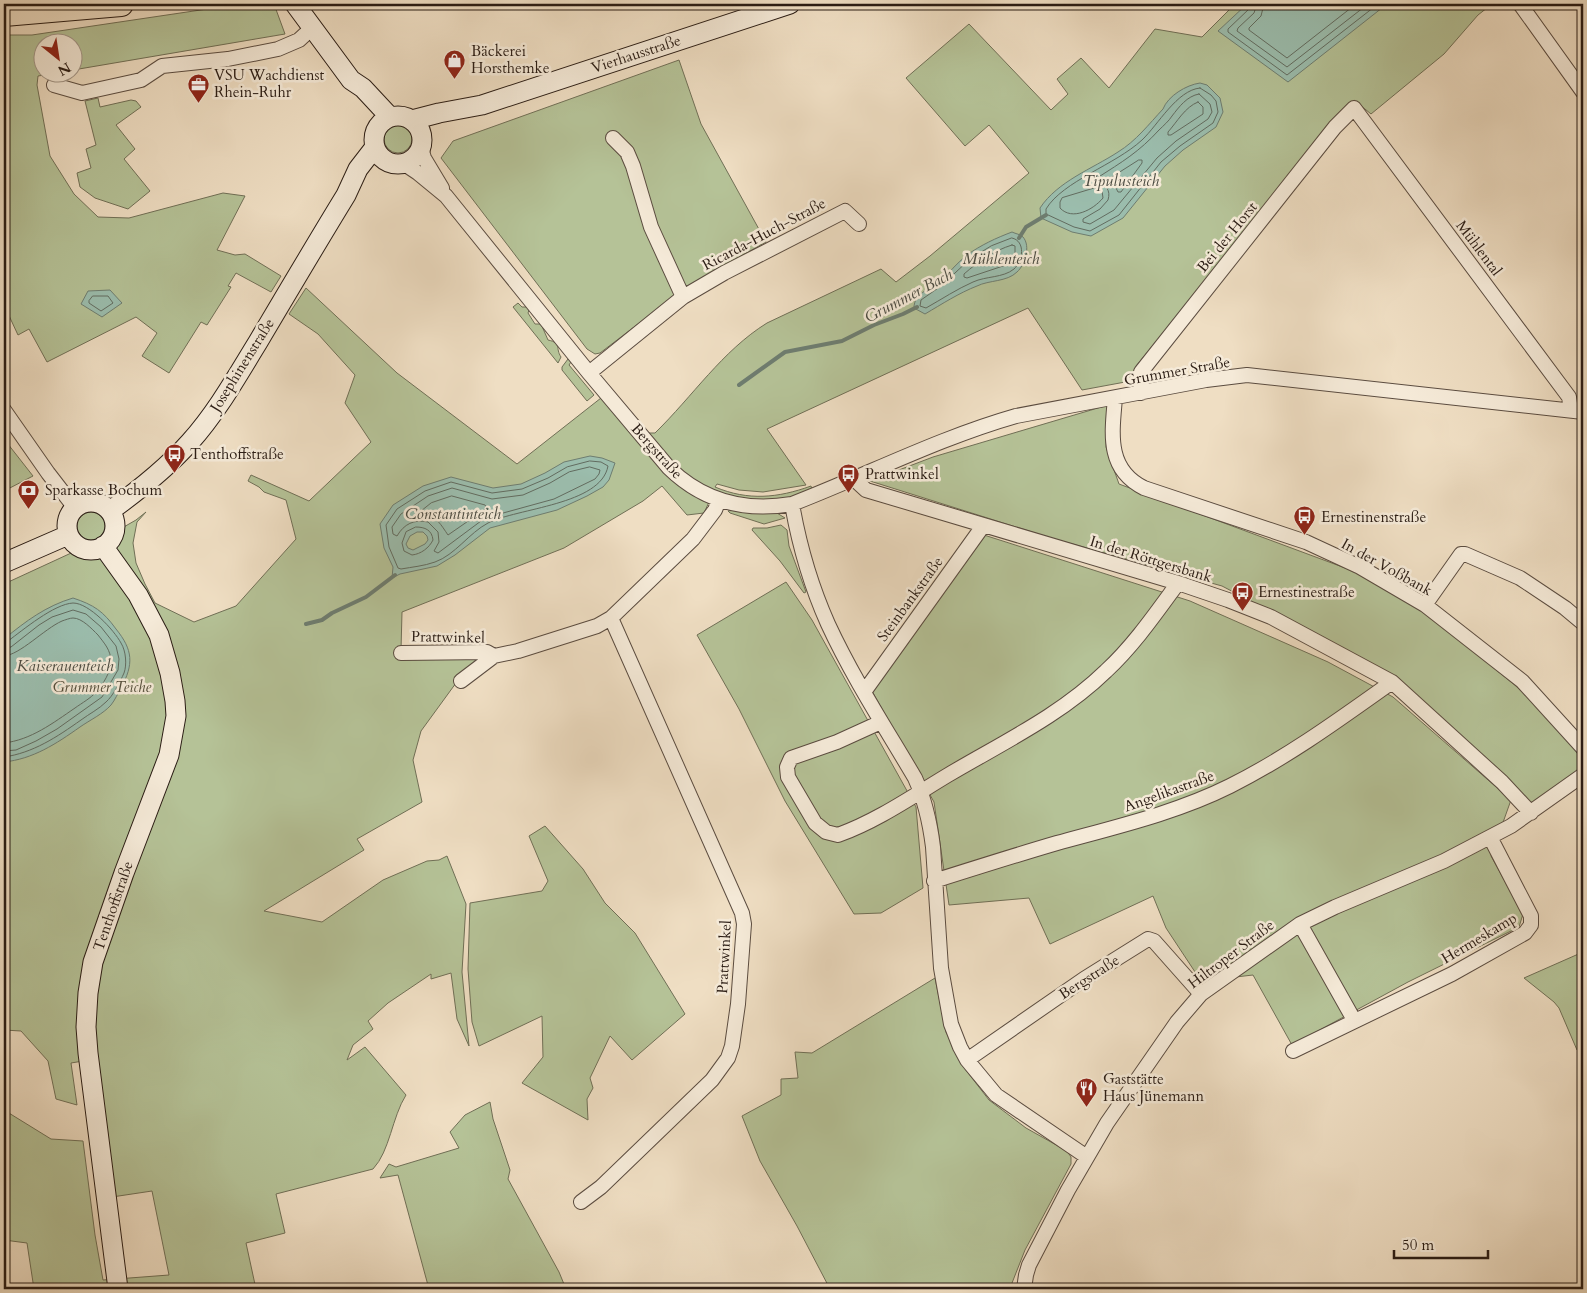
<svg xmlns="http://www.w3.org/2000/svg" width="1587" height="1293" viewBox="0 0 1587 1293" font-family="Cardo,serif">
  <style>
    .green { fill: #b5c297; stroke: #706f56 }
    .water { fill: #9bbdad; stroke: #6e7d70; fill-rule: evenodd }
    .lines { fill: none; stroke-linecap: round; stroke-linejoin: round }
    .shore { stroke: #626c60; stroke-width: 1 }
    .stream { stroke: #6e7d70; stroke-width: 4 }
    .street-casing { stroke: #5b4c40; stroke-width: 16 }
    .secondary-casing { stroke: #2a1c14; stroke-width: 21 }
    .highway-casing { stroke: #2a1c14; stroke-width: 26 }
    .street { stroke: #f5ead8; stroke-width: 14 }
    .secondary { stroke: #f5ead8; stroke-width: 19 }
    .highway { stroke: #efdec3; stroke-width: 24 }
    .labels { text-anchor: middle; stroke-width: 5; stroke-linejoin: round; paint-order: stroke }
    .poi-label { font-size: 15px; fill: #2a1c14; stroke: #f5ead8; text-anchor: start }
    .street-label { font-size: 15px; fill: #2a1c14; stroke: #f5ead8 }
    .park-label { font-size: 15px; font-style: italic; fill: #544e3b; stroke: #f5ead8 }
    .water-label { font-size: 16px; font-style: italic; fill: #4c4c42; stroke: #f5ead8 }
  </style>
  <rect width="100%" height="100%" fill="#efdec3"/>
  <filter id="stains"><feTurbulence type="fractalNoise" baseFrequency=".004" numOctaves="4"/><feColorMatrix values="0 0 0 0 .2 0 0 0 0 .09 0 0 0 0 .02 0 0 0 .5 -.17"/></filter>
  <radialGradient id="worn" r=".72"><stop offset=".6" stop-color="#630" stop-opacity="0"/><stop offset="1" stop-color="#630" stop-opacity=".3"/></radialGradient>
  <!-- green -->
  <path class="green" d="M241,4H274L285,34L73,70L72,42H42V72L57,73L38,76L37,85L50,156L74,194L98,217L129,218L223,193L245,196L217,250L235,255L245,254L281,276L271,292L236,273L228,286L231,287L207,325L201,322L169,373L142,356L157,333L136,317L47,362L29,329L18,335L4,305V35H32Z
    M1235,4H1492L1478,15L1444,54L1371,114L1354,100L1136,366V380L1082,390L1028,308L767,429L806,485L763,492L739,490L717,484L715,487C748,501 778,498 811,486L812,490C792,498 766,504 744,500C734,498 723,494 714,491L704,513L687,515L662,486L643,501L564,548L402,612L401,650L482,656L464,672L421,731L413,760L422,802L357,839L364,850L264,911L322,922L383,880L427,861L439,860L447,856L466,904L462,972L469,1046L457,1019L451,973L431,979V974L388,1003L368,1021L373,1029L353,1045L347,1060L365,1047L406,1095C392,1117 390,1151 373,1169L276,1194L285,1233L246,1243L256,1289H34L27,1243L4,1240V1110L51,1139L83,1141L95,1235L103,1280L169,1275L152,1191L112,1197L95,1059L71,1063L77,1105L56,1099L48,1061L21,1031L4,1030V584L108,536L136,520L146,512L137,522L133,543L136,563L145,584L155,603L194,622L236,606L296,539L286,500L264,492L259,487L248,481L251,475L309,501L371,442L345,403L355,375L318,334L289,314L306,288L397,373L517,464L601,398L631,433H655C693,396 722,351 767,323L881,269L896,282L930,256L1029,173L989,125L965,146L906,78L969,24L1051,110L1068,94L1057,79L1081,58L1109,88L1155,29L1202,37Z
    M679,60L701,124L766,242L688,286L600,353L595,354L587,349L441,158L453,141Z
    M98,98L100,107L131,100L136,101L141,107L116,125L135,149L124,159L150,191L128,209L95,198L80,187L77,173L91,168L86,149L96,145L85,101Z
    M384 139a14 14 0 1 1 28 0a14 14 0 1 1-28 0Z
    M518,303L522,307H527L529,310L528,313L535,324H541L548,340C562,343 555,348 561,357L558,363L513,307Z
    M568,359L571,362L569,365L594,395L587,401L562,370V367Z
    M1108,405L1106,447L1119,484L1356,572L1425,611L1517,687L1583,752V767L1533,805L1398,678L1222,586L1051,538L870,481L933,457Z
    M4,439L33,476L4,491Z
    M734,510L751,513H777L785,518L764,524L730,513L728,511Z
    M77 526a14 14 0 1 1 28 0a14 14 0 1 1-28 0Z
    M781,525L787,530L789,546L806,592L804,593L780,561L752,530L753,528H767Z
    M984,535L1190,601L1328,662L1393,697L1511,800L1491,856L1523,914L1519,927L1408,982L1292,1045L1253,975L1201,981L1166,928L1153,896L1050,944L1029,898L949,905L934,802L872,691Z
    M786,582L812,620L916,807L923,888L881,913L854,914L785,801L739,709L697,635Z
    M545,826L583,869L605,903L635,933L685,1014L632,1060L610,1036L590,1078L593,1088L587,1099L588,1120L522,1083L543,1057L542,1016L479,1046L472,1022L468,969L470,903L542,891L548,881L529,836Z
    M1583,952V1052L1580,1053L1577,1050L1559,1008L1554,1002L1524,978Z
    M935,978L946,1032L965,1069L989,1100L1026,1128L1067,1151L1071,1157V1164L1025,1250L1012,1283L1008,1289H830L797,1226L760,1161L742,1116L781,1095V1079L798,1078L795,1052L812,1053Z
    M490,1102L493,1119L510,1170L508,1179L559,1272L566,1289H429L398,1175L380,1178L389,1164L396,1167L459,1148L450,1132L465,1115Z"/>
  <!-- water -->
  <path class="water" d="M1247,4H1387L1288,82L1218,31Z
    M1200,83L1207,85L1220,98L1223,112L1216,127L1183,150L1165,166L1123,218L1091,236L1072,232L1041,218L1040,208C1058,181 1092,169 1118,152C1136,141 1149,124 1163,109C1168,96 1186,85 1200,83Z
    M1012,232C1016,234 1020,234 1023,237C1031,246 1025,265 1017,272C1007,282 989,280 977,286C959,293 942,304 925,314L914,308C914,293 929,290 939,282C949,273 957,263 967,255C981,245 996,238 1012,232Z
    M110,290L122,303L102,317L81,304L88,291Z
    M590,456L602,458L615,463L609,480L603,487L587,496L557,510L490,528L455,555L437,566L400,574L392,578L393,567L384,548L380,524L393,505L423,486L451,477L493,488L521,484L545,473L564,462ZM417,532H423L427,536L428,540L425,544L413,550L408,548L406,544L410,536Z
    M73,598C94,605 103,611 116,629C133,650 134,664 121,688C118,693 115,700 111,705C103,714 90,720 80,727C56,744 33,759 4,762V639C26,621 46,606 73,598Z"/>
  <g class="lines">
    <!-- shore -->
    <path class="shore" d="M1250,4L1249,9L1228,29V32L1287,75L1378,4
      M1257,4L1254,13L1238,28L1237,31L1287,67L1368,4
      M1264,4L1261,16L1249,28V30L1287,58L1356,4
      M1200,88L1211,95L1216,101L1218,112L1213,123L1180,146L1161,162L1119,215L1090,231L1074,227L1046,214V209C1063,181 1115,165 1142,140C1158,125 1177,90 1200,88Z
      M1199,94L1210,104L1212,112L1208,119L1176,141L1157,158L1114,210L1090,224L1083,222V219L1100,209L1108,200C1111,190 1106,185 1097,182V178C1122,162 1139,152 1159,130C1163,126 1169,121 1172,116C1179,107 1187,96 1199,94Z
      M1198,102L1203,107V114L1171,135H1168V132C1177,122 1185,107 1198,102Z
      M1139,160H1142V163L1121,192H1118L1111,178Z
      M1095,188L1102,191L1103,198C1093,210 1072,221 1060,208V202L1062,198Z
      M1012,238C1026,241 1023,261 1014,269C1003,278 986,276 973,282C957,289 942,299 926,308L920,306L921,300L941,286L970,259L991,246Z
      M1012,245L1015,246V253L1009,264L967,278L964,277V274C979,261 993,251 1012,245Z
      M93,296H108L113,303L101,311L89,303V301Z
      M590,461L601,462L608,466C601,505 517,508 488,523C469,533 455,555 435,562C424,566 412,567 401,569L398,568L389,547L386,525L397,509L425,491L451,482L492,493L522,489L548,478L567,467Z
      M590,467L600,470L599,474L595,479L554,499L485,518L438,553L434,551L439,542L438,532L428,522C414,519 404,524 397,536L393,534L392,527L401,514L428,496L452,488L492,499L523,495L550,483L569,472Z
      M452,496L485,505L487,508L448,535C441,525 437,516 422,513L421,511L431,503Z
      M416,527C425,527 432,530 433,540C429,548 421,554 412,555L404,551L402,543L406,532Z
      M4,642L8,641C23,630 54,604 73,603C89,603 114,630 121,643C126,651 127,665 124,673C120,682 113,696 106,702C99,709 89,714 81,720C57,737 33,753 4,757
      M4,648L11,647L39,625L52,617L73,610L86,614L101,627L116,646L119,659L118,670L102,697L57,729L36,741L16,750L4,751
      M4,656C20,655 44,629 62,621C65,620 70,618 73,618C82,618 92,629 98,635C104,643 111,650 111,662C111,671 103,685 96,692C91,698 82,703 75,708C53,723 31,740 4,743"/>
    <!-- stream -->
    <path class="stream" d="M1019,238L1026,227L1046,215
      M739,385L785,352L842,341L874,325L903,314L917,307
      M306,624L322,620L332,613L366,597L395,575"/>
    <defs>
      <path id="street" d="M1520,4L1583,92
        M54,85L82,93L141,80L162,66L228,59L278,49L299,40L312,28
        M613,138L627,152L633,166L651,227L683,297
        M421,148L424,158L442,188
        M403,163L418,173L446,196L589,373L669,468C704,502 745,512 792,504C867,475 939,438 1016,416L1206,380L1247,375L1583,412
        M589,373L683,297L724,273L845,211L859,224
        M1141,393L1140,382L1141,372L1335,127L1354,108L1569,397L1571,410
        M1115,398C1112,433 1106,469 1144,488L1306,542L1360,567L1425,605L1522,681L1583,748
        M4,410L48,473L75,508
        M853,478L866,490L1178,583L1228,600L1271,617L1392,682L1502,782L1531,813
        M792,504C799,544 811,586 828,624C853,678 885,727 915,778C925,800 930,823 933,847L941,968L951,1024L960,1047L967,1060L996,1095L1087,1157
        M1425,605L1461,554H1465L1520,578L1565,608L1583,623
        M401,653L487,652L494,656
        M461,681L494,656L518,651L597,626L611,618L693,539L715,510L719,500
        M864,692L983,526
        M881,722L837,742L791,758L787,767L788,777L815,823L826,832L838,835C877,821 913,796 948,775C1002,743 1061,715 1106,671C1134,645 1156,613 1178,583
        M934,881C975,868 1016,855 1057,843C1115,827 1176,813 1230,786C1288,757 1340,719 1392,682
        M1300,924L1354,1020
        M1293,1051L1452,974L1525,933L1531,925V916L1490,837
        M967,1060L1084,979L1148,939L1154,941L1201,994
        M581,1202L601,1187L712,1080L728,1058L732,1046L738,1004L744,924L742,913L611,618
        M1024,1289L1026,1275L1029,1265L1068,1190L1107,1123L1177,1022L1201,994L1300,924L1335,907L1444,861L1511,826L1583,775"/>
      <path id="secondary" d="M295,4L351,80L363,88L390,117
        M374 140a24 24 0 1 1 48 0a24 24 0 1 1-48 0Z
        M412,120L439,113L482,105L790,4
        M67 526a24 24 0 1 1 48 0a24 24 0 1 1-48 0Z
        M110,511C139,490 166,469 190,442C217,412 237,376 258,342C287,293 316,244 346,195L358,169L375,147
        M103,546L138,595L159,635L170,673L175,701L176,716L169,755L124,873L93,962L88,993L86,1027L88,1053L118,1289
        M4,563L68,535"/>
      <path id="highway" d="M4,14L121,4"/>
    </defs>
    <!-- street casing -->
    <use href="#street" class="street-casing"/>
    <!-- secondary casing -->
    <use href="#secondary" class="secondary-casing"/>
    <!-- highway casing -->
    <use href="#highway" class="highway-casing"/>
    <!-- street -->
    <use href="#street" class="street"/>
    <!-- secondary -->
    <use href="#secondary" class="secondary"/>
    <!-- highway -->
    <use href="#highway" class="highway"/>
  </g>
  <!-- icons -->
  <defs>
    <symbol id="shop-pin" viewBox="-11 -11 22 30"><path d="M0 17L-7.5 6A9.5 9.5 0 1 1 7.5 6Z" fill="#8f2418" stroke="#f5ead8"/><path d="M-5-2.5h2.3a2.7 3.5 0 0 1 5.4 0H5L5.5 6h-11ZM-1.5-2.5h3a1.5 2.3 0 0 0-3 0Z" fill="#fff"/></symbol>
    <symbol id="office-pin" viewBox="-11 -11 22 30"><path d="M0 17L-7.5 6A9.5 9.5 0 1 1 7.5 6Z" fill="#8f2418" stroke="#f5ead8"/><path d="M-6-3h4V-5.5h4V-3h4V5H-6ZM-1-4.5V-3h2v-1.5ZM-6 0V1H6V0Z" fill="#fff"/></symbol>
    <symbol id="bus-pin" viewBox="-11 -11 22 30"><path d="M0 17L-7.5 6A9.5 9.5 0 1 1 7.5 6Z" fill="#8f2418" stroke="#f5ead8"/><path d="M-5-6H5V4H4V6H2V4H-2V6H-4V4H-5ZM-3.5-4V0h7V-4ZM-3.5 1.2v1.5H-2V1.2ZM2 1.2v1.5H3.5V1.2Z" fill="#fff"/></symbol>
    <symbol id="bank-pin" viewBox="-11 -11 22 30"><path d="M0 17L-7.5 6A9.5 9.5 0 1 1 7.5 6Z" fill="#8f2418" stroke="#f5ead8"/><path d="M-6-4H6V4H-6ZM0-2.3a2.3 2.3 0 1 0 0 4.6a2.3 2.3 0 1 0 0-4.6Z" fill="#fff"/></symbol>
    <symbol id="restaurant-pin" viewBox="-11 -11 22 30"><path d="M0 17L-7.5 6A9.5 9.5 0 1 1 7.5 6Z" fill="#8f2418" stroke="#f5ead8"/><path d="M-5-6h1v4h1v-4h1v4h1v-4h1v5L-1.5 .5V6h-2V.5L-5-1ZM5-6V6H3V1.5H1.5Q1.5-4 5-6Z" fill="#fff"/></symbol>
  </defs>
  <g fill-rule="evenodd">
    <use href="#shop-pin" x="442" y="48" width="25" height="34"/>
    <use href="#office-pin" x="186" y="72" width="25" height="34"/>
    <use href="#bus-pin" x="162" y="442" width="25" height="34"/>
    <use href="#bus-pin" x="836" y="462" width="25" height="34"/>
    <use href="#bank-pin" x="16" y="478" width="25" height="34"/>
    <use href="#bus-pin" x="1292" y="504" width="25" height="34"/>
    <use href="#bus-pin" x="1230" y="580" width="25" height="34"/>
    <use href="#restaurant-pin" x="1074" y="1076" width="25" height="34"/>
  </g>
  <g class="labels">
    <!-- poi labels -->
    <g class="poi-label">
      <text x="471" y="56">Bäckerei<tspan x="471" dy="17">Horsthemke</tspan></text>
      <text x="214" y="80">VSU Wachdienst<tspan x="214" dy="17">Rhein-Ruhr</tspan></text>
      <text x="190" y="459">Tenthoffstraße</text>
      <text x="865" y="479">Prattwinkel</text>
      <text x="45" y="495">Sparkasse Bochum</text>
      <text x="1321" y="522">Ernestinenstraße</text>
      <text x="1258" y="597">Ernestinestraße</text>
      <text x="1103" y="1084">Gaststätte<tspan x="1103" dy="17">Haus Jünemann</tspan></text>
    </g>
    <!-- street labels -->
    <g class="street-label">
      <text transform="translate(636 54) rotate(-18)" y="5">Vierhausstraße</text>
      <text transform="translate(764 234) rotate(-28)" y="5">Ricarda-Huch-Straße</text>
      <text transform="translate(1227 237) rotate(-51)" y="5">Bei der Horst</text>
      <text transform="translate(1479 248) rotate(53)" y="5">Mühlental</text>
      <text transform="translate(242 365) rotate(-58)" y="5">Josephinenstraße</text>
      <text transform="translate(1177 371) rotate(-10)" y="5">Grummer Straße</text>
      <text transform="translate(657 451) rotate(48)" y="5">Bergstraße</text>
      <text transform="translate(1151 559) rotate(17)" y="5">In der Röttgersbank</text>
      <text transform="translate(1387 567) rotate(29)" y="5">In der Voßbank</text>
      <text transform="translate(910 599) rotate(-54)" y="5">Steinbankstraße</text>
      <text transform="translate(448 637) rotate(1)" y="5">Prattwinkel</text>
      <text transform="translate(1169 791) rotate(-20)" y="5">Angelikastraße</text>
      <text transform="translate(113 906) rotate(-71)" y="5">Tenthoffstraße</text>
      <text transform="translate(1479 938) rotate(-31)" y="5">Hermeskamp</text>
      <text transform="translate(1231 954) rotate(-37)" y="5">Hiltroper Straße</text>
      <text transform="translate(724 957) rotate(-87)" y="5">Prattwinkel</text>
      <text transform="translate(1089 977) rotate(-33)" y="5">Bergstraße</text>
    </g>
    <!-- park labels -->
    <g class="park-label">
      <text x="102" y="692">Grummer Teiche</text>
    </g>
    <!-- water labels -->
    <g class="water-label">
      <text x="1121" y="186">Tipulusteich</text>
      <text x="1001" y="264">Mühlenteich</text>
      <text transform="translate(908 295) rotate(-28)" y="6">Grummer Bach</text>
      <text x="453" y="519">Constantinteich</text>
      <text x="65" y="671">Kaiserauenteich</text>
    </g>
  </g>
  <!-- margin -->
  <rect width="1587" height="1293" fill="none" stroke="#efdec3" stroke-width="20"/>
  <rect x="5" y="5" width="1577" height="1283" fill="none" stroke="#2a1c14" stroke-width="2.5"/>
  <rect x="10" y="10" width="1567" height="1273" fill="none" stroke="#2a1c14"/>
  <!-- north arrow -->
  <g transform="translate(58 58) rotate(150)"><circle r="24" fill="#f5ead8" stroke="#a4988a"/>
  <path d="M0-4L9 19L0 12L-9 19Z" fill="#8f2418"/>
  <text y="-8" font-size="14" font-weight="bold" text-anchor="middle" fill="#2a1c14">N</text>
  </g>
  <!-- scale -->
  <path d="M1394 1250v8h94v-8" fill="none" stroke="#2a1c14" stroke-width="2.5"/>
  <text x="1402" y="1250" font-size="15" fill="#2a1c14" stroke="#f5ead8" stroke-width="4" paint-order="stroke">50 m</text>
  <rect width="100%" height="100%" filter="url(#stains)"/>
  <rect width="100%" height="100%" fill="url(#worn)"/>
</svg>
